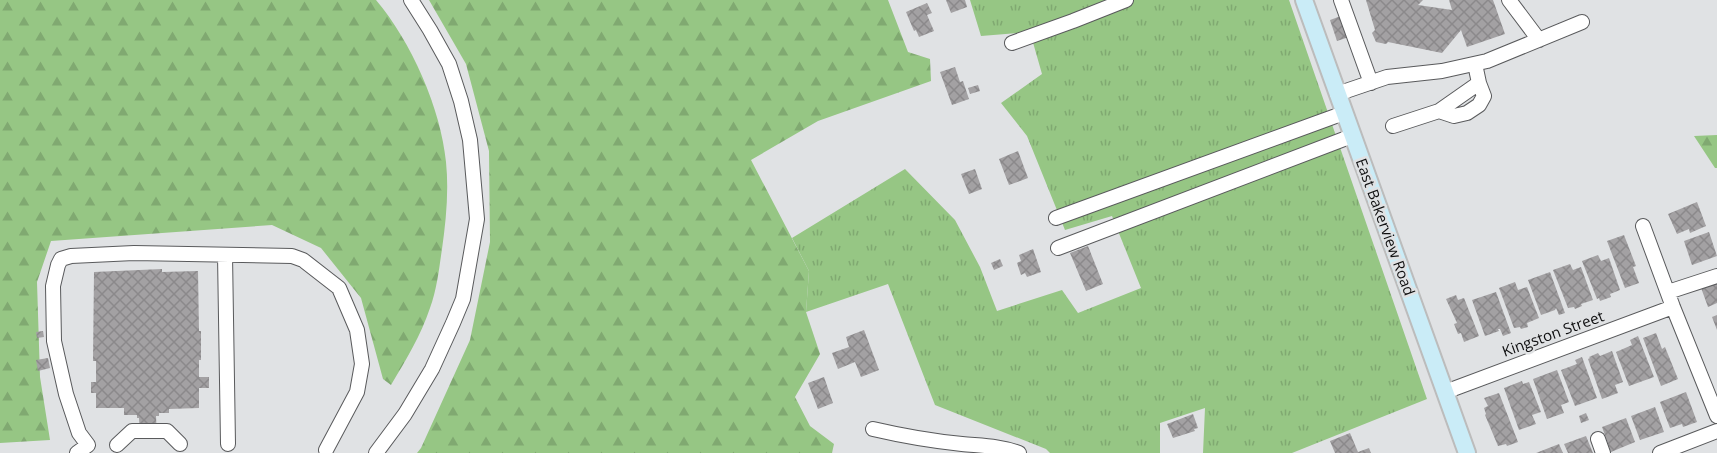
<svg xmlns="http://www.w3.org/2000/svg" width="1717" height="453" viewBox="0 0 1717 453" font-family="'Open Sans',sans-serif">
  <style>
    .grass { fill: url(#grass-tufts) }
    .forest { fill: url(#forest-firs) }
    .building { fill: url(#building-cross-hatch) }
    .lines { fill: none; stroke-linecap: round; stroke-linejoin: round }
    .minor-casing { stroke: #595a5c; stroke-width: 16 }
    .major-casing { stroke: #bcbcbc; stroke-width: 20 }
    .minor { stroke: #fff; stroke-width: 14 }
    .major { stroke: #caecf7; stroke-width: 16 }
    .labels { text-anchor: middle; stroke-width: 5; stroke-linejoin: round; paint-order: stroke }
    .street-label { font-size: 15px; fill: #0f0f10; stroke: #e0e2e4 }
  </style>
  <defs>
    <pattern id="grass-tufts" width="24" height="20" patternUnits="userSpaceOnUse" patternTransform="scale(1.5)"><rect width="24" height="20" fill="#96c684"/><path d="M3 7l-1-3M5 7V3M7 7l1-3M15 17l-1-3M17 17v-4M19 17l1-3" fill="none" stroke="#80a971"/></pattern>
    <pattern id="forest-firs" width="22" height="20" patternUnits="userSpaceOnUse" patternTransform="scale(1.5)"><rect width="22" height="20" fill="#96c684"/><path d="M5 1l3.5 6h-7zM16 11l3.5 6h-7z" fill="#80a971"/></pattern>
    <pattern id="building-cross-hatch" width="8" height="8" patternUnits="userSpaceOnUse" patternTransform="scale(1.5)"><rect width="8" height="8" fill="#a3a1a3"/><path d="M0 0l8 8M0 8l8-8" fill="none" stroke="#8b898b"/></pattern>
  </defs>
  <rect width="100%" height="100%" fill="#e0e2e4"/>
  <!-- grass -->
  <path class="grass" d="M970,0H1289L1427,399L1292,453H1203L1205,408L1160,423V453H1050L1046,449L935,405L888,284L806,312L809,271L792,238L905,169L955,220L980,267L997,311L1062,290L1078,313L1141,288L1112,216L1065,230L1027,136L1001,103L1042,74L1030,32L981,36Z"/>
  <!-- forest -->
  <path class="forest" d="M0,0H376C411,41 441,109 446,162C449,191 446,221 442,249C439,269 437,289 430,308C421,335 406,360 391,385L383,379L361,298L321,248L272,225L51,241L37,282L40,377L50,440L0,443Z
    M429,0H888L908,52L930,59L931,81L818,121L751,160L809,271L806,312L820,354L795,397L810,426L834,444L832,453H417L421,448L470,340L490,242L489,151L466,64Z
    M1717,135V168H1715L1694,136Z"/>
  <!-- building -->
  <path class="building" d="M946,0H965L967,7L951,13Z
    M1366,0H1423L1418,5L1452,10L1449,0H1493L1505,34L1467,47L1461,30L1442,53L1388,42L1386,44L1376,42L1372,33L1375,30Z
    M927,3L932,13L927,15L934,31L919,37L916,30L914,31L906,12Z
    M1341,16L1349,37L1337,41L1330,20Z
    M955,67L960,82L963,81L969,99L952,105L940,72Z
    M978,85L980,91L970,94L968,88Z
    M1018,151L1028,178L1009,185L999,159Z
    M975,169L982,189L969,194L961,174Z
    M1697,202L1706,226L1690,233L1689,229L1677,234L1668,214Z
    M1709,232L1717,256L1692,265L1684,241Z
    M1624,235L1636,266L1633,267L1639,283L1625,288L1607,241Z
    M1088,246L1103,284L1086,291L1070,253Z
    M1033,249L1041,272L1027,277L1025,273L1021,275L1017,263L1021,261L1019,255Z
    M1598,255L1601,261L1609,258L1620,290L1610,294L1611,297L1600,301L1599,298L1597,299L1582,261Z
    M1000,259L1003,266L994,270L991,263Z
    M1570,264L1573,270L1581,267L1593,300L1581,304L1582,306L1575,309L1574,307L1568,308L1553,270Z
    M162,269V272L198,271L199,331H201V360H199V377H209V388H199V408L169,409V413H159V416H156L157,438H140L139,418H137V415H124V408H96V393H91V382H96V361H93L94,272Z
    M1550,272L1565,313L1559,315L1556,308L1555,310L1541,315L1528,280Z
    M1717,279V303L1708,307L1700,285Z
    M1515,282L1518,290L1527,287L1539,318L1527,323L1528,327L1521,329L1520,327L1514,328L1499,288Z
    M1496,292L1511,333L1503,336L1500,329H1498L1499,331L1485,336L1472,300Z
    M1456,295L1458,300L1464,298L1479,336L1464,342L1461,333L1458,334L1454,324L1457,323L1446,299Z
    M1717,315V330L1712,317Z
    M864,330L879,370L861,377L855,362L838,369L832,353L849,347L846,337Z
    M43,331L44,337L37,338L36,332Z
    M1656,333L1662,349L1665,347L1678,379L1661,386L1643,338Z
    M1638,336L1654,377L1629,386L1616,352L1632,345L1630,340Z
    M1612,351L1623,382L1615,385L1618,393L1602,399L1588,359L1590,358L1589,357L1598,353L1600,356Z
    M1582,357L1597,398L1575,406L1561,370L1577,364L1575,360Z
    M48,358L50,368L38,371L36,360Z
    M1557,370L1569,402L1561,405L1564,413L1547,419L1533,379Z
    M824,377L833,403L818,409L808,383Z
    M1522,381L1523,384L1529,382L1541,412L1532,415L1536,424L1519,430L1504,388Z
    M1686,392L1697,422L1683,427L1682,424L1670,428L1660,402Z
    M1499,393L1518,442L1507,446L1506,444L1498,446L1485,415L1486,414L1484,408L1488,406L1484,398Z
    M1655,407L1664,432L1640,440L1631,416Z
    M1586,413L1589,420L1581,423L1579,416Z
    M1193,414L1198,428L1194,429L1195,431L1173,438L1167,424Z
    M1626,418L1635,442L1611,452L1602,427Z
    M1350,433L1358,452L1369,448L1371,453H1335L1330,441Z
    M1586,436L1593,453H1568L1564,444Z
    M1559,444L1563,453H1536Z"/>
  <g class="lines">
    <defs>
      <path id="minor" d="M1341,0L1371,83
        M1509,0L1539,40
        M1012,43L1073,21L1126,0
        M1337,94L1387,77L1442,71L1487,61L1582,22
        M1439,111L1454,116L1467,113L1479,105L1484,96L1479,83
        M1393,126L1439,111L1479,83L1475,64
        M1056,218L1344,113
        M1643,226L1673,307L1717,416
        M1058,248L1352,136
        M225,255L228,444
        M1668,292L1717,276
        M1445,392L1673,307
        M873,429C903,436 932,441 962,444C982,446 1000,446 1019,453
        M1598,439L1603,453
        M117,445L132,431H167L180,444
        M77,453L88,445L79,433L66,394L54,341L53,286L58,265L61,259L71,256L134,253L292,256L303,260L339,288L357,330L362,364L357,392L326,450
        M376,453L405,414L432,369L453,323L463,299L477,219L470,140L461,101L449,64L430,30L411,0
        M1660,453L1717,431"/>
      <path id="major" d="M1304,0L1467,453"/>
    </defs>
    <!-- minor casing -->
    <use href="#minor" class="minor-casing"/>
    <!-- major casing -->
    <use href="#major" class="major-casing"/>
    <!-- minor -->
    <use href="#minor" class="minor"/>
    <!-- major -->
    <use href="#major" class="major"/>
  </g>
  <g class="labels">
    <!-- street labels -->
    <g class="street-label">
      <text transform="translate(1385 227) rotate(70)" y="5">East Bakerview Road</text>
      <text transform="translate(1553 334) rotate(-20)" y="5">Kingston Street</text>
    </g>
  </g>
</svg>
